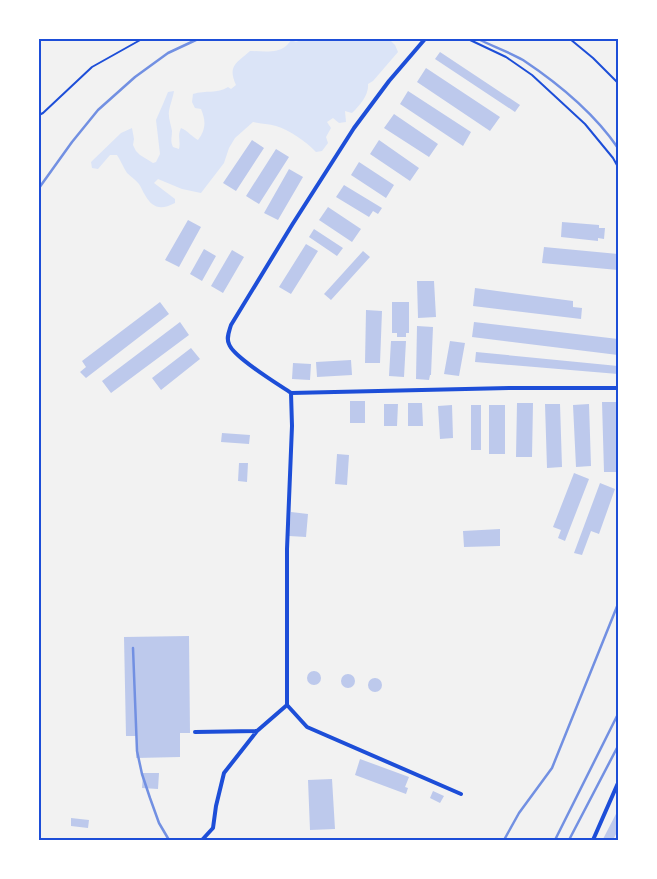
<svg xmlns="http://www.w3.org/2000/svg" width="657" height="879" viewBox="0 0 657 879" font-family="Lato,sans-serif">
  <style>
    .green { fill: #dbe4f7 }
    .building { fill: #bdc9ec }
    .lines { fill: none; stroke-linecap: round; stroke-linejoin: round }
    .service { stroke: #1d4ed8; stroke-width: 2 }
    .minor { stroke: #1d4ed8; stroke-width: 4 }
    .rail { stroke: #7290e2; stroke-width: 2.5 }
    .neatline { fill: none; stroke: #1d4ed8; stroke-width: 2 }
  </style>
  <rect width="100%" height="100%" fill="#f2f2f2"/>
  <!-- green -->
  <path class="green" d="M302,39H353L358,41L361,39H389L395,45L398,52L373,81L368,84C369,95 360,105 352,113L345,111L346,122L339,123L333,118L327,122L331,128L326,137L328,143L322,151L316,152C307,142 289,130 276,126C269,124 261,124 253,122L235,138L229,148L224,163L201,193L182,189L158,179L154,183L175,199V203C161,210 153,209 145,195C143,192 141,187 139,184C136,180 131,177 127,173C123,167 121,161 117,155H110L98,169L92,168L91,162L121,133L132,128L134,139L133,145L136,151L140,155L153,163L156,162L160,154L156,120L163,104L168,92L174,91C173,98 170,104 169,111C168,118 171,124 172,131C172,137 170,141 173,147L179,149C181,141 177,136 181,128C188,131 191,136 198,140C206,129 206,121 201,109L195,108L192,102L193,94C206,90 217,94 228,87L231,89L236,85C227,65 237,63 250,51C261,51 277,54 286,46C288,44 290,42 291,40L296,42L301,40Z"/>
  <!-- building -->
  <path class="building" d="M440,52L520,105L515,112L435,59Z
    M426,68L500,117L490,131L417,82Z
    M408,91L471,132L463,146L400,104Z
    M394,114L438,144L429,157L384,128Z
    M252,140L264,148L236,191L223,183Z
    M379,140L419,168L410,181L370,154Z
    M276,149L289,157L259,204L246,196Z
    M359,162L394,185L386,198L351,175Z
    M289,169L303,177L278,220L264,213Z
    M344,185L382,208L378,214L373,211L369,217L336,197Z
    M328,207L361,229L352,242L319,220Z
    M188,220L201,227L179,267L165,260Z
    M562,222L599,225V228H605L604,239L598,238V241L561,237Z
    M314,229L343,248L337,256L309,237Z
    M306,244L318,251L291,294L279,287Z
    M544,247L618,254V270L542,263Z
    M204,249L216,256L202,281L190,274Z
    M232,250L244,257L223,293L211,286Z
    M363,251L370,257L331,300L324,294Z
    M417,281H434L436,317L418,318Z
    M475,288L573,301V307L582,308L581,319L473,306Z
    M160,302L169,314L86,378L80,372L86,367L82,361Z
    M392,302H409V333H406V337H397V333H392Z
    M366,310L382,311L380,363H365Z
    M180,322L189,335L111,393L102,381Z
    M474,322L618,339V355L472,337Z
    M417,326L433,327L431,375H430L429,380L416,379Z
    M391,341H406L404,377L389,376Z
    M450,341L465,343L459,376L444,374Z
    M191,348L200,359L161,390L152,378Z
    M476,352L618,366V374L475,362Z
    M351,360L352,375L317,377L316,362Z
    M293,363L311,364L310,380L292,379Z
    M350,401H365V423H350Z
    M602,402H616L618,472H604Z
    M408,403H422L423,426H408Z
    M517,403H533L532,457H516Z
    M384,404H398L397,426H384Z
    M545,404H560L562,467L547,468Z
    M589,404L591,466L576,467L573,405Z
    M452,405L453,438L440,439L438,406Z
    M471,405H481V450H471Z
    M489,405H505V454H489Z
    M222,433L250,435L249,444L221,442Z
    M337,454L349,455L347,485L335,484Z
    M239,463H248L247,482L238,481Z
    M574,473L589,479L565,541L558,538L561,530L553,527Z
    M600,483L615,489L599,534L591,531L582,555L574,553Z
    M291,512L308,514L306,537L289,536Z
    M500,529V546L464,547L463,531Z
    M189,636L190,733H180V757L136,758V736H126L124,637Z
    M307 678a7 7 0 1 1 14 0a7 7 0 1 1-14 0Z
    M341 681a7 7 0 1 1 14 0a7 7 0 1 1-14 0Z
    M368 685a7 7 0 1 1 14 0a7 7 0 1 1-14 0Z
    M360,759L409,777L405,787L408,788L406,794L355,775Z
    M143,773H159L158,789L142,788Z
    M332,779L335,829L310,830L308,780Z
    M433,791L444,796L440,803L430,798Z
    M618,810V830L613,840H606L603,839Z
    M71,818L89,820L88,828L71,826Z"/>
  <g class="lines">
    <!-- service -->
    <path class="service" d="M468,39L506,57L532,75L585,124L613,158L618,167
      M570,39L593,58L618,83
      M39,115L43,113L92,67L142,39"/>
    <!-- minor -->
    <path class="minor" d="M291,393C278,384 233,357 229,344C226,338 229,332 231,325L292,225L354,128L389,81L425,39
      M291,393L509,388H618
      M287,705L307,727L461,794
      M195,732L257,731
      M202,840L213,828L216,806L224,773L257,731L287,705V549L292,426L291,393
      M593,840L618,783"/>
    <!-- rail -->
    <path class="rail" d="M478,39C492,46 509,52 523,60C559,84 594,113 618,148
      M39,188L72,142L98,110L135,77L168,53L198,39
      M133,648L137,751L142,774L150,798L159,823L169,840
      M504,840L519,813L552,768L618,604
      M555,840L618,714
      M569,840L618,746"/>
  </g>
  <!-- border -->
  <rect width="657" height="879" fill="none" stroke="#ffffff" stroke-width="80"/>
  <rect x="40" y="40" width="577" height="799" class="neatline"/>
</svg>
